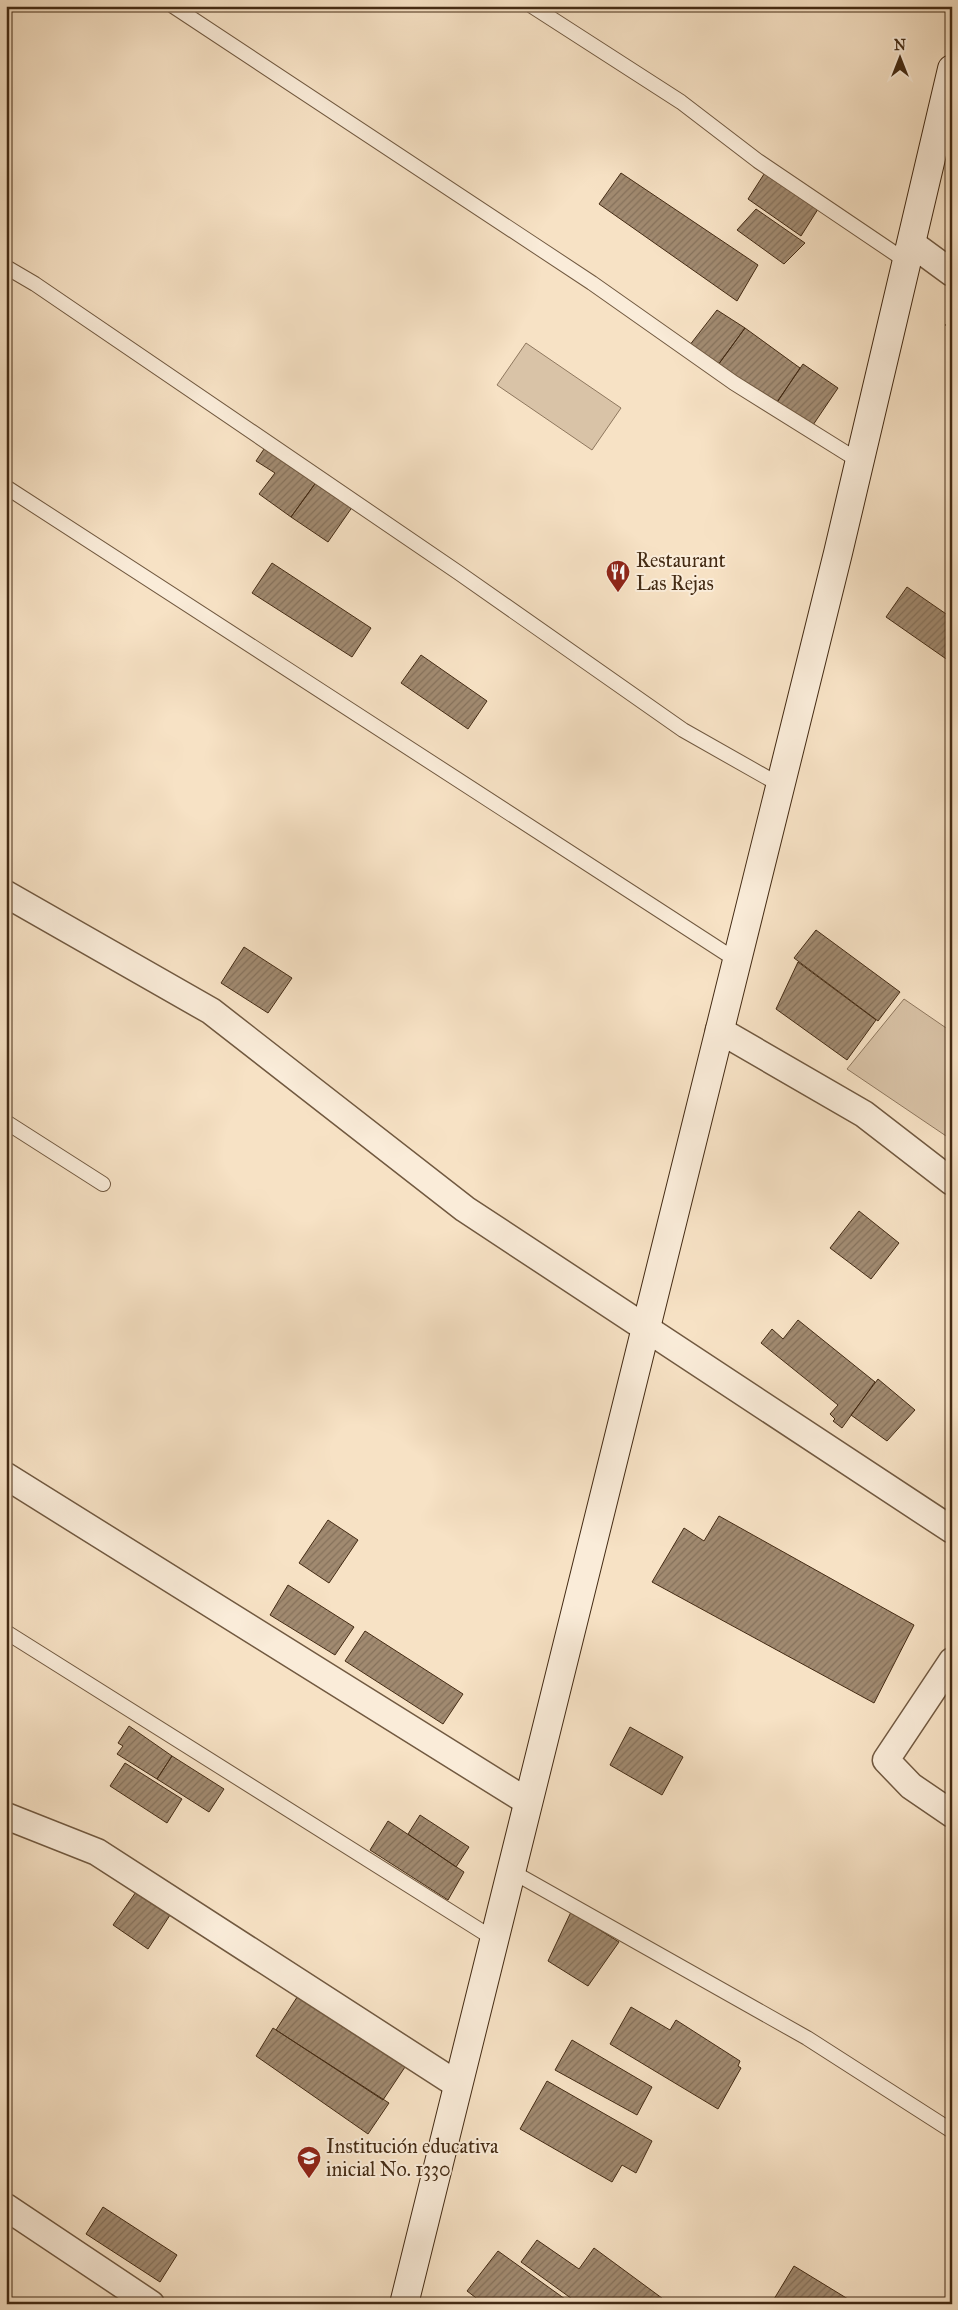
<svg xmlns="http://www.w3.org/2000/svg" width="958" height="2310" viewBox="0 0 958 2310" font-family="'IM FELL Great Primer',serif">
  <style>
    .green { fill: #d9c3a7; stroke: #8e775e }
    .building { fill: url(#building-hatch); stroke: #442b14 }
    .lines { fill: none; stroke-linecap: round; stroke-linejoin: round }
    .service-casing { stroke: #715940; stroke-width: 16 }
    .minor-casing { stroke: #715940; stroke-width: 29 }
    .secondary-casing { stroke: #442b14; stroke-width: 30 }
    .service { stroke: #faecd9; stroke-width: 14 }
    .minor { stroke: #faecd9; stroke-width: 26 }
    .secondary { stroke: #faecd9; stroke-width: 28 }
    .labels { text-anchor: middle; stroke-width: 4; stroke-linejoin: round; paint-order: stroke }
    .poi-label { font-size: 20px; fill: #442b14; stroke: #faecd9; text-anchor: start }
  </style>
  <defs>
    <pattern id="building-hatch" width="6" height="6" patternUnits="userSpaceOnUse" patternTransform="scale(1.25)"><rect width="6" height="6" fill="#a18a70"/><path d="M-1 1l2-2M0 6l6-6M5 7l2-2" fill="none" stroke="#85715b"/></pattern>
  </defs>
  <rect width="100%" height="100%" fill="#f7e2c5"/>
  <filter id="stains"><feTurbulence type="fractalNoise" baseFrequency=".004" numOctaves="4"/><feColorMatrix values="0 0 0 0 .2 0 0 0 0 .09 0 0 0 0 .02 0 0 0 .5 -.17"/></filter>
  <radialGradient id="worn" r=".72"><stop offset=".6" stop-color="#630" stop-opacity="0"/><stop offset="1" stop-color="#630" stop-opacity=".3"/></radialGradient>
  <!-- green -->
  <path class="green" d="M526,343L621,408L592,450L497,385Z
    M904,999L952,1032V1140L847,1069Z"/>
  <!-- building -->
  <path class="building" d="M766,171L820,206L801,236L748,199Z
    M621,173L758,265L737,301L599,204Z
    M756,209L805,243L784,264L737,230Z
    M717,310L745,328L718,365L689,346Z
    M952,318V331L945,325Z
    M745,328L800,368L776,404L718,365Z
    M803,364L838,388L813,425L777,402Z
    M266,446L317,481L291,517L259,494L275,473L256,461Z
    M317,481L353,506L328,542L291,517Z
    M272,563L371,628L352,657L252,593Z
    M907,587L952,618V663L886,617Z
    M421,655L487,701L468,729L401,683Z
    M816,930L900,992L878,1021L794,958Z
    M244,947L292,978L268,1013L221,983Z
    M798,962L876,1020L847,1060L776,1009Z
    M859,1211L899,1243L871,1279L830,1248Z
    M798,1320L875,1382L842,1428L833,1421L835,1419L830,1414L838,1405L761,1343L772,1329L783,1339Z
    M878,1379L915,1410L887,1441L851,1415Z
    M719,1516L914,1625L874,1703L652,1582L684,1528L704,1541Z
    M328,1520L358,1540L329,1583L299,1563Z
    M288,1585L354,1627L335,1655L270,1615Z
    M365,1631L463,1694L443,1724L345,1661Z
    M129,1726L172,1756L157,1779L117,1754L123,1746L118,1743Z
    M630,1727L683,1757L662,1795L610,1765Z
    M172,1756L224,1789L209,1812L157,1779Z
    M125,1763L182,1799L167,1823L110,1786Z
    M420,1815L469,1847L456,1867L408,1834Z
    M388,1821L464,1872L448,1900L370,1850Z
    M138,1889L172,1912L148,1949L113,1925Z
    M571,1912L619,1942L588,1986L548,1961Z
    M301,1991L409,2061L383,2100L276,2030Z
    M631,2007L670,2030L676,2020L740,2061L738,2066L741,2068L718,2109L610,2044Z
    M273,2028L389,2103L368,2134L256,2056Z
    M572,2040L652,2087L637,2115L555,2070Z
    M547,2081L652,2141L636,2173L622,2165L612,2182L520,2129Z
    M103,2207L177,2255L160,2282L86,2234Z
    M537,2240L579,2269L594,2248L670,2304H579L521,2262Z
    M498,2251L572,2304H484L467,2291Z
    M794,2266L848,2299L845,2304H771Z"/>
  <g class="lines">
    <defs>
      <path id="service" d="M173,6L592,283L734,383L859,461
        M532,6L681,102L758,161L906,261
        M6,267L35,284L459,573L683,730L780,785
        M6,487L736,960
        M6,1122L103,1184
        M6,1632L494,1939
        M511,1871L807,2038L952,2131"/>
      <path id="minor" d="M911,243L952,273
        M6,894L211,1011L465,1209L952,1530
        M719,1030L864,1114L952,1182
        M6,1476L528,1802
        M952,1661L886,1760L911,1786L952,1814
        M6,1816L97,1852L458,2085
        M6,2207L151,2304"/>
      <path id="secondary" d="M404,2304L838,553L952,69"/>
    </defs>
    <!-- service casing -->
    <use href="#service" class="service-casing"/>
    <!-- minor casing -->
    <use href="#minor" class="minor-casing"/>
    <!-- secondary casing -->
    <use href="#secondary" class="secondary-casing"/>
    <!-- service -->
    <use href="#service" class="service"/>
    <!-- minor -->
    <use href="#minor" class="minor"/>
    <!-- secondary -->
    <use href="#secondary" class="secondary"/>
  </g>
  <!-- icons -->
  <defs>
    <symbol id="restaurant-pin" viewBox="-11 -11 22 30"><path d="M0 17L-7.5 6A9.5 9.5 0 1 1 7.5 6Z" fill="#8f2418" stroke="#faecd9"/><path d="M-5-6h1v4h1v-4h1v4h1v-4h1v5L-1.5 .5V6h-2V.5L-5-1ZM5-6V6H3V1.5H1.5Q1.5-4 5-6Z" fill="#fff"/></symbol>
    <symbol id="school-pin" viewBox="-11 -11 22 30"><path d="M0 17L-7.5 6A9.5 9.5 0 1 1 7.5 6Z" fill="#8f2418" stroke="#faecd9"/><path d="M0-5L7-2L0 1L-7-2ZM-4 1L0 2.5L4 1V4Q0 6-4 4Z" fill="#fff"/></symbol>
  </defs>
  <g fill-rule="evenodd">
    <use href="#restaurant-pin" x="604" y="558" width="28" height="38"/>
    <use href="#school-pin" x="295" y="2144" width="28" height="38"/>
  </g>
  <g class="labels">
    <!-- poi labels -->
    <g class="poi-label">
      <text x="636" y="567">Restaurant<tspan x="636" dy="23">Las Rejas</tspan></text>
      <text x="326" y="2153">Institución educativa<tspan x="326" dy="23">inicial No. 1330</tspan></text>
    </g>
  </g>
  <!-- margin -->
  <rect width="958" height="2310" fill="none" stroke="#f7e2c5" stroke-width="25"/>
  <rect x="8" y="8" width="943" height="2295" fill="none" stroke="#442b14" stroke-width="2.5"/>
  <rect x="12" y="12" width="933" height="2285" fill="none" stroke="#442b14"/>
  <!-- north arrow -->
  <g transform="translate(900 58)" stroke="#faecd9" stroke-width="4" paint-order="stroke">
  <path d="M0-4L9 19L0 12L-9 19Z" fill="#442b14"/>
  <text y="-8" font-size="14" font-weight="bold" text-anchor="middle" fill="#442b14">N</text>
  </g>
  <rect width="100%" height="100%" filter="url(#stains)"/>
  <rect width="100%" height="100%" fill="url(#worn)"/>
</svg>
